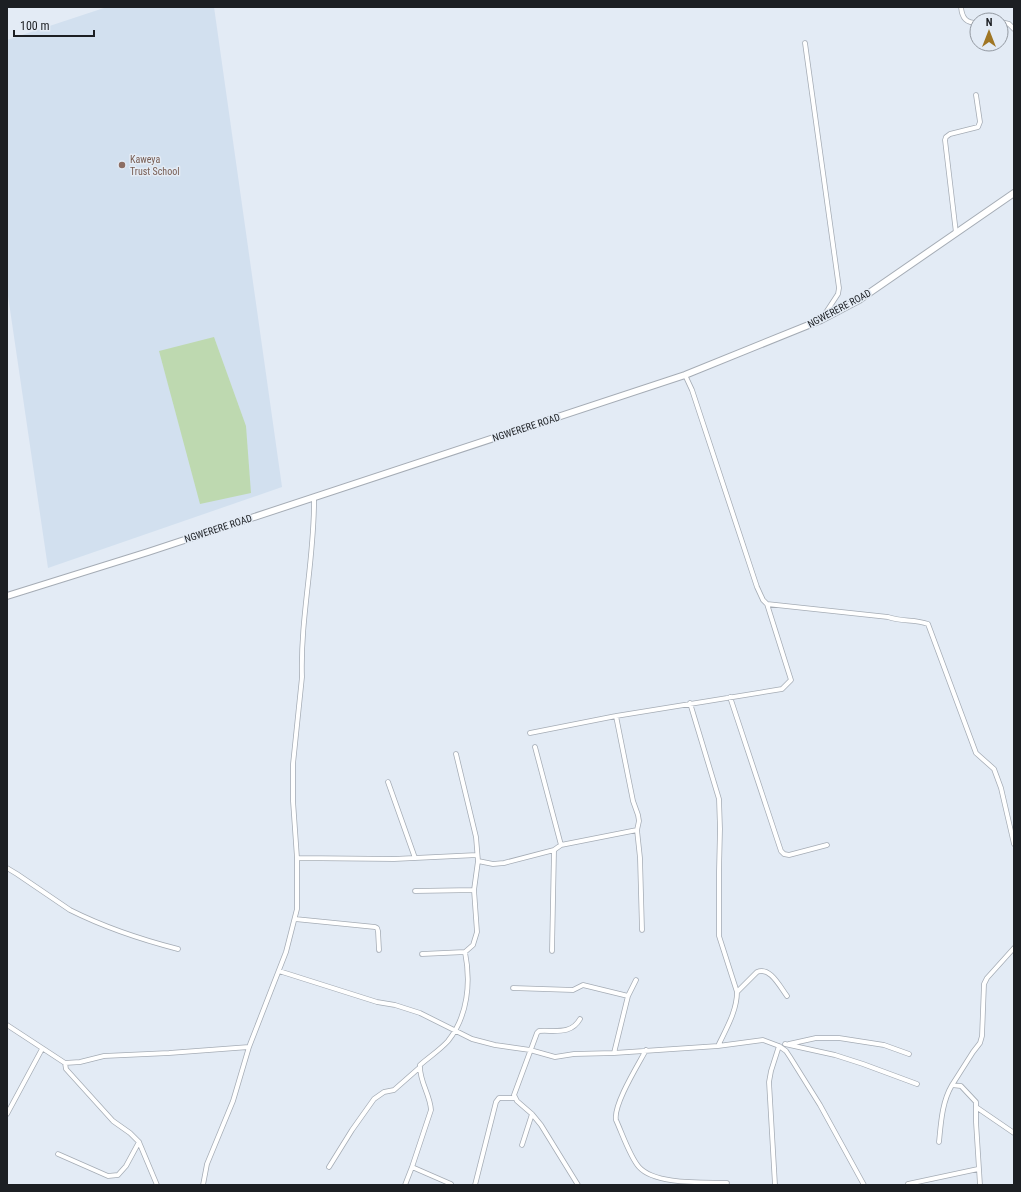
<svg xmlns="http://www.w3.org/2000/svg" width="1021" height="1192" viewBox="0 0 1021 1192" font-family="'Roboto Condensed',sans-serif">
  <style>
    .built { fill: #d2e0ef }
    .garden { fill: #bed9b0 }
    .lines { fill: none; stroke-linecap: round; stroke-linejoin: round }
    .street-casing { stroke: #a5acb5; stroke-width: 5.5 }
    .secondary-casing { stroke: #a5acb5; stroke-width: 8 }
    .street { stroke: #fff; stroke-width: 4 }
    .secondary { stroke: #fff; stroke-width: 6 }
    .education-dot { fill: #8d6e63; stroke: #e3ebf5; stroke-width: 1.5 }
    .labels { text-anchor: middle; stroke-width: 3; stroke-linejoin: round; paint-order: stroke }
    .education-label { font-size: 10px; fill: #785e54; stroke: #e3ebf5; text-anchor: start }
    .street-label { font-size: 10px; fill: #1c1f23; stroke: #e3ebf5 }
  </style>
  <rect width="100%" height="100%" fill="#e3ebf5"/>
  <!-- built -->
  <path class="built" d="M107,7H214L282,487L48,568L7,289V40Z"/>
  <!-- garden -->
  <path class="garden" d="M214,337L246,426L251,493L200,504L159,351Z"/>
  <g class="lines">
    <defs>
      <path id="street" d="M961,7C962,18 966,23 977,23
        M1001,22L1009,24L1014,29
        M805,43L839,288L838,294L821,320
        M956,233L945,140L946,137L950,134L978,127L980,122L976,95
        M685,375L692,390L757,587L763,600L767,604L888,617C902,622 914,619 928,624L976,753L994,769L1001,788L1014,844
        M730,697L781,851L784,854L789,855L827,845
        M690,703L719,799L720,829L719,871V936L737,992C737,1011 726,1029 718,1046
        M530,733L616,716L782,689L791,680L767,604
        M535,747L561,845
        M388,782L415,858
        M637,830L640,858L642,930
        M297,858L394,859L477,855
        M478,861L493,864L504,863L554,850L561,845L637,830L639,821L638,815L633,801L616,716
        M7,868L17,874L70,910C106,928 139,939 178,949
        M415,891L474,890
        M295,919L375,927L377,928L378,931L379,950
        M552,951L554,850
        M422,954L465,952L473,945L477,932L474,890L478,861L476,837L456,754
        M279,971L377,1002L395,1005L420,1013L472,1039L495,1045L530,1050L555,1057L574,1054L614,1053L718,1046L763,1040L779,1046L771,1071L769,1082L775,1185
        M513,988L573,990L583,985L628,996
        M737,992L757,972C770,966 780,987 787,996
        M7,1025L65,1063L80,1062L104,1056L169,1053L249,1047
        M785,1044L835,1055L863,1064L917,1084
        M789,1044L816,1038H839L884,1045L909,1054
        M779,1046L786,1051L790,1057L820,1105L864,1185
        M646,1050C638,1065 613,1105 616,1120C622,1133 630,1157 639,1167C655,1185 704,1182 727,1183
        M614,1053L628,996L636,980
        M65,1063L66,1069L113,1121L130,1133L139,1142L157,1185
        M976,1107L1014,1133
        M7,1114L42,1049
        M939,1142C941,1122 942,1102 952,1085
        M522,1145L532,1114
        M58,1154L108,1176L118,1175L126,1166L139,1142
        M329,1167L352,1130L374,1099L384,1092L394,1090L419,1068
        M451,1184L412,1167L431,1110C430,1094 419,1081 420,1065C429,1057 440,1050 448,1041C468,1016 471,982 465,952
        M908,1184L978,1169
        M203,1185L207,1164L233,1101L249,1047L286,952L297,909V858L293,801V764L302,677C300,617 315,557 314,497
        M405,1185L412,1167
        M475,1185L496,1102L499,1098H515
        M578,1185L541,1125L532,1114L517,1101L514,1095L537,1033L539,1031C555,1030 571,1035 580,1019
        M980,1185L976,1122V1102L961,1086L952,1085L973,1052L980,1043L982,1036L984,984L987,978L1014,948"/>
      <path id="secondary" d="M7,596L148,552L685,375L821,320L859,300L1014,193"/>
    </defs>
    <!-- street casing -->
    <use href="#street" class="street-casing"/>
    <!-- secondary casing -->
    <use href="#secondary" class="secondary-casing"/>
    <!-- street -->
    <use href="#street" class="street"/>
    <!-- secondary -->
    <use href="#secondary" class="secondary"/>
  </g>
  <!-- markers -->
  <circle class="education-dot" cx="122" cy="165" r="4"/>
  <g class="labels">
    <!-- education labels -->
    <g class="education-label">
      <text x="130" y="163">Kaweya<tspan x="130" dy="12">Trust School</tspan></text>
    </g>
    <!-- street labels -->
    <g class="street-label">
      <text transform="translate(839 308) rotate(-28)" y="4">NGWERERE ROAD</text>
      <text transform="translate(526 427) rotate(-18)" y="4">NGWERERE ROAD</text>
      <text transform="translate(218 528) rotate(-18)" y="4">NGWERERE ROAD</text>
    </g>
  </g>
  <!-- border -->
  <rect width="1021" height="1192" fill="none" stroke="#1c1f23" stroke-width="16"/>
  <!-- north arrow -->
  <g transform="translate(989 32)"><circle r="19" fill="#e3ebf5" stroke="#9399a1"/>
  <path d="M0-3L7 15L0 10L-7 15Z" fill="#9f7624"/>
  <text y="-6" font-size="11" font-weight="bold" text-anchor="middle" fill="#1c1f23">N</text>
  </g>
  <!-- scale -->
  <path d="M14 30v6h80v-6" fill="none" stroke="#1c1f23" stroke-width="2"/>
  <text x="20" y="30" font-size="12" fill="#1c1f23" stroke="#e3ebf5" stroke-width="3" paint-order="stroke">100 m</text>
</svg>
